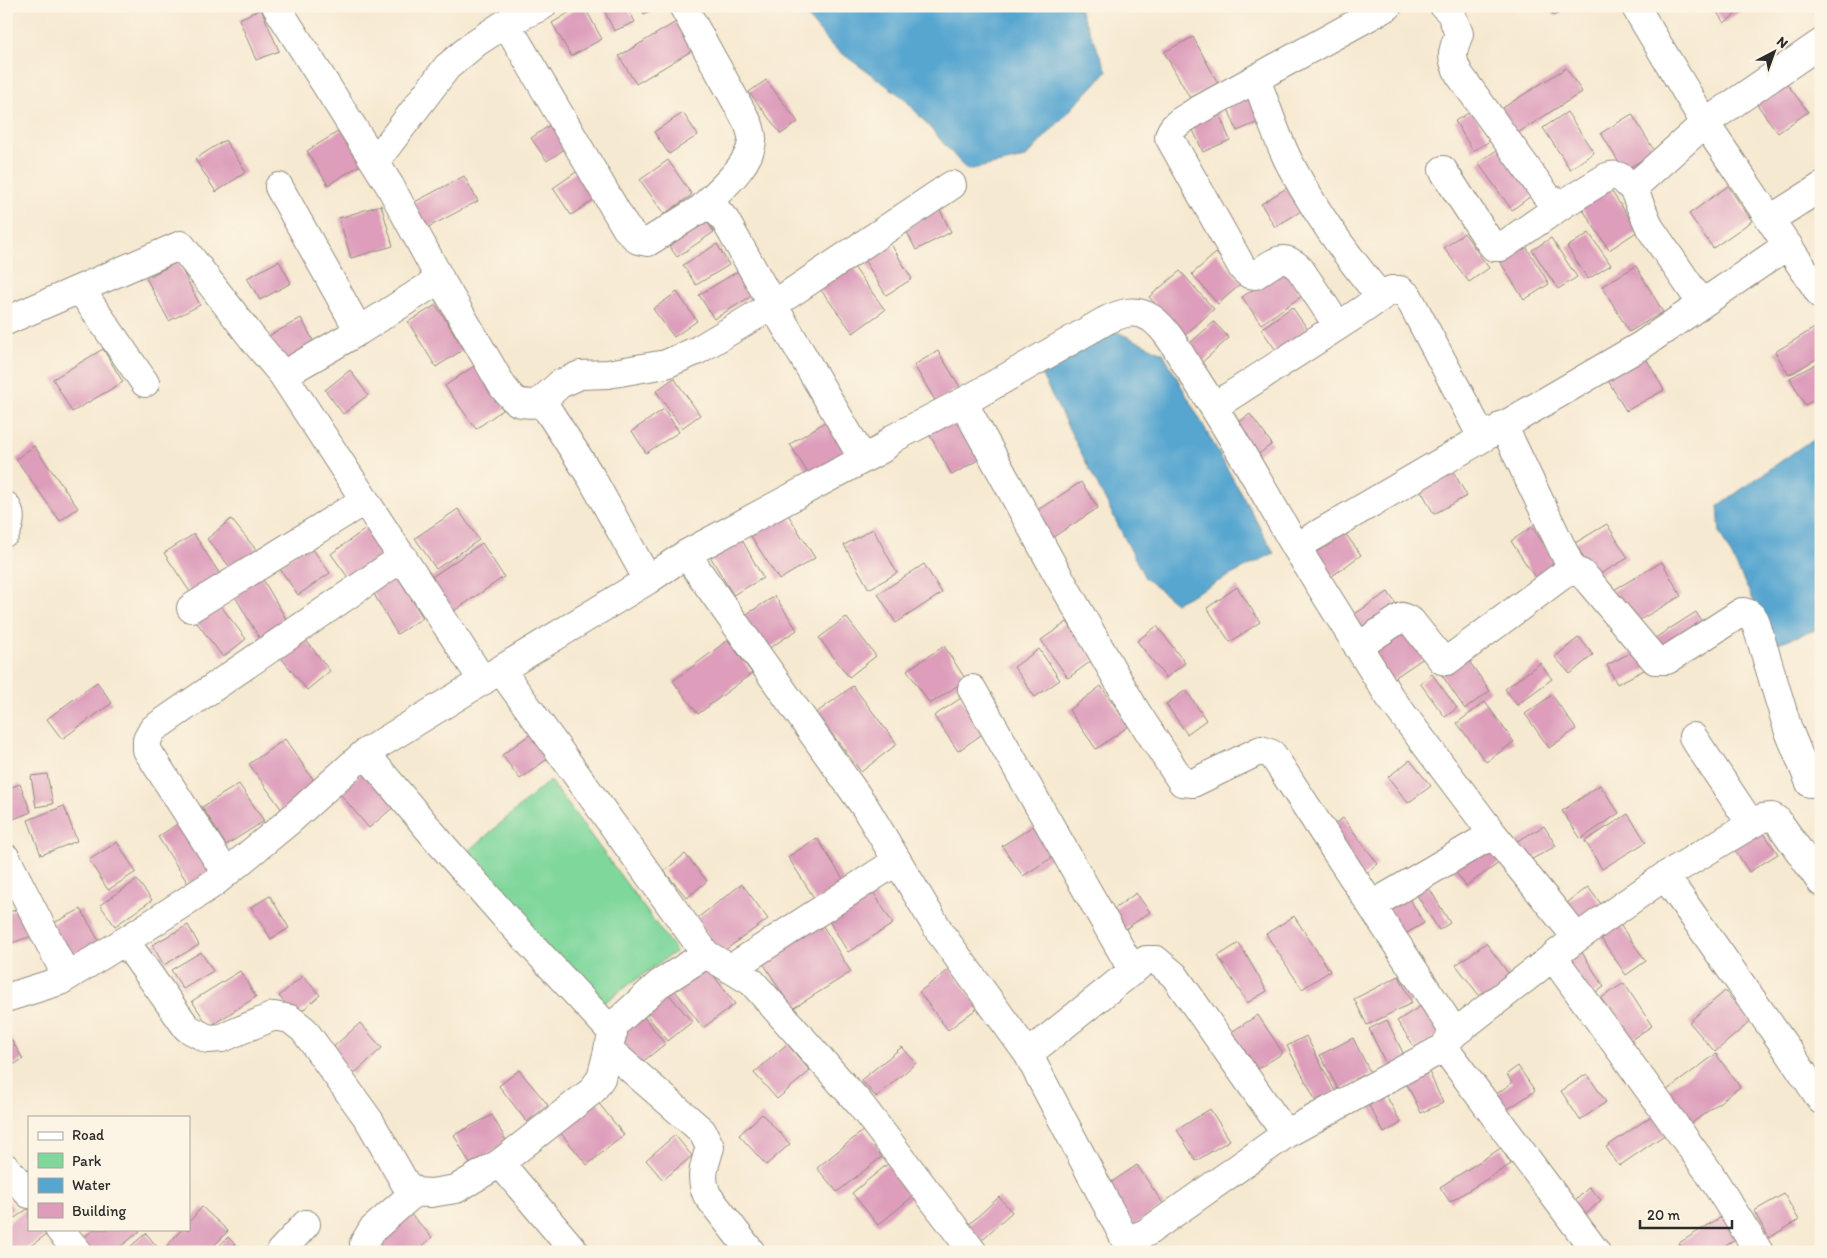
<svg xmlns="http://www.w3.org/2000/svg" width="1827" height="1258" viewBox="0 0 1827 1258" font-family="Itim,sans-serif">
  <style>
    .green { fill: #7fd79b; stroke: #558163 }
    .water { fill: #56a6d0; stroke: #40687e }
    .building { fill: #dd9dbb }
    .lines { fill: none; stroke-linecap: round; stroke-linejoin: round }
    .minor-casing { stroke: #908a7e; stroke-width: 30 }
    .minor { stroke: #fff; stroke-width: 28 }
  </style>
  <rect width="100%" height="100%" fill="#fcf5e5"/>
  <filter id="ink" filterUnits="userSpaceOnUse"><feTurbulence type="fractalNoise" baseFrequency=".02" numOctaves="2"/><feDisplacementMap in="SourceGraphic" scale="10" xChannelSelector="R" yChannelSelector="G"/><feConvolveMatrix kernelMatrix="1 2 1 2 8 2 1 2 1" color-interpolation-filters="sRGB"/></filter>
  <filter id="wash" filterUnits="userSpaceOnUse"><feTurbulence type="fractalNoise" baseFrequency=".0096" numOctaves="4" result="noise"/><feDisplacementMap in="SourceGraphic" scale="20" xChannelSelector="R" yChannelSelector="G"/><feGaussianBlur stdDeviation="1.12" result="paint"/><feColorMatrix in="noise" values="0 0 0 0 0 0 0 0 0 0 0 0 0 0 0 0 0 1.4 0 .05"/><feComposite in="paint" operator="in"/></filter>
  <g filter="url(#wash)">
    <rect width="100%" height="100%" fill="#f6e9d1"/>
    <!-- green -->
    <path class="green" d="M550,780L676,951L602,1004L461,858Z"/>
    <!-- water -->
    <path class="water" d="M798,6H1078L1107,71L1025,158L967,170L904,98L833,47Z
      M1115,331L1163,353L1274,553L1176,603L1145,578L1041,374L1051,363Z
      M1821,436V628L1775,644L1720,533L1718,506L1804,445Z"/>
    <g id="blocks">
      <!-- building -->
      <path class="building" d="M580,6H584L602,39L571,56L552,23Z
        M602,6H627L635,22L614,31Z
        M640,6H658L644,14Z
        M1548,6H1570L1554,16Z
        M1713,6H1747L1724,23Z
        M261,9L279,51L256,60L239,19Z
        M676,22L693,50L636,84L619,56Z
        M1193,37L1218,83L1190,98L1164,52Z
        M1566,68L1582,92L1516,134L1501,109Z
        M766,80L798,122L781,134L749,92Z
        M1785,81L1808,112L1778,133L1755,102Z
        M1248,91L1261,121L1237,131L1225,101Z
        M1217,109L1230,140L1203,152L1189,121Z
        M1472,111L1490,141L1473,151L1455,121Z
        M1567,112L1594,153L1570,169L1543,128Z
        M683,113L698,135L669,154L654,132Z
        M1632,114L1655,152L1624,171L1601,133Z
        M553,123L569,146L547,161L531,138Z
        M344,128L365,162L328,185L307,151Z
        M225,140L246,172L216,192L195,159Z
        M1501,147L1535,193L1512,210L1478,163Z
        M668,160L692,195L664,214L640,180Z
        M579,170L598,197L571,215L553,188Z
        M464,176L478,201L425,229L411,204Z
        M1606,183L1638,231L1609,250L1578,202Z
        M1293,184L1308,207L1275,227L1261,204Z
        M1728,186L1752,221L1713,248L1689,214Z
        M381,205L393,246L351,258L339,218Z
        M940,210L951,232L916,250L905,228Z
        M700,212L714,232L677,257L663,237Z
        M1464,233L1489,268L1469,282L1444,248Z
        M1589,233L1611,265L1588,279L1567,247Z
        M1551,238L1577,277L1558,289L1532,250Z
        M889,241L912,279L886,295L863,258Z
        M717,244L729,265L696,285L683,265Z
        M1525,245L1549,284L1524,300L1499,260Z
        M1216,253L1242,283L1218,304L1192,274Z
        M848,259L885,310L853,333L815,282Z
        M279,261L291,283L260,300L247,278Z
        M178,262L200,305L169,321L146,278Z
        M1636,266L1663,312L1629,332L1602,286Z
        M1284,269L1302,296L1261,324L1242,297Z
        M738,271L753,295L714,319L699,295Z
        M1180,271L1214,309L1184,336L1149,297Z
        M677,292L697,321L674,337L653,309Z
        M436,305L464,349L436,367L408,322Z
        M1292,307L1309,331L1278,353L1261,329Z
        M301,318L315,344L283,362L269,336Z
        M1214,322L1229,338L1198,366L1183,349Z
        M1821,324V356L1789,375L1775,352Z
        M103,349L123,382L72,412L53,379Z
        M938,351L960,387L936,402L914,365Z
        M1642,351L1664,390L1626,411L1603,372Z
        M1821,361V396L1805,405L1790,378Z
        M474,366L505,408L476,429L445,386Z
        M350,370L368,395L343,414L325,390Z
        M674,378L700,415L682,428L656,391Z
        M664,409L679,432L646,453L632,431Z
        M958,413L983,457L952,475L927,430Z
        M1250,414L1272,444L1252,459L1230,429Z
        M830,419L851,453L810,477L790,444Z
        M34,446L78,508L60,521L16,459Z
        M1450,466L1467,496L1434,514L1418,485Z
        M1081,482L1098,508L1047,541L1030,515Z
        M458,509L479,540L436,569L415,538Z
        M787,513L815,558L779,580L751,536Z
        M231,519L262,557L238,577L207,539Z
        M1607,524L1628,558L1595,577L1575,543Z
        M368,527L387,554L350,580L331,554Z
        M1532,527L1558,565L1536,579L1511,541Z
        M873,529L897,573L869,589L844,545Z
        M1342,529L1361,555L1324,582L1305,556Z
        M194,534L225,582L196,601L164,553Z
        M741,538L763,578L733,595L710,556Z
        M482,543L504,577L451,613L429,579Z
        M309,544L330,573L298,595L278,566Z
        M1662,562L1681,596L1631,625L1612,591Z
        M924,564L942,593L896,623L878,594Z
        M396,574L423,618L397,634L371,589Z
        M261,576L289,624L261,641L233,593Z
        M1237,587L1260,622L1230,642L1207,608Z
        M1388,592L1401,611L1360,639L1347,619Z
        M775,596L797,630L762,653L739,619Z
        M217,601L246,639L223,657L194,619Z
        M1696,612L1707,630L1664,658L1652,640Z
        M846,617L876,656L849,677L819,638Z
        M1067,622L1094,659L1068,678L1041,640Z
        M1403,624L1425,657L1390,681L1368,648Z
        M1157,626L1185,663L1166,678L1137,641Z
        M302,635L330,671L307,690L278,654Z
        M1579,637L1593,655L1570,674L1555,657Z
        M728,640L752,673L698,714L673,681Z
        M944,646L966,680L930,704L907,670Z
        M1039,649L1060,680L1035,697L1014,667Z
        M1638,649L1648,668L1617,684L1607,665Z
        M1466,657L1490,691L1465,709L1441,674Z
        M1540,663L1552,679L1517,705L1505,689Z
        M1432,674L1457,708L1445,717L1420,683Z
        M97,682L112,703L62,739L47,719Z
        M853,686L897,744L861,772L816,713Z
        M1101,686L1129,726L1096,749L1069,710Z
        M1186,690L1206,720L1187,734L1166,704Z
        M1552,695L1576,729L1549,748L1525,714Z
        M961,698L984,733L958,751L934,716Z
        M1485,702L1514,742L1486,762L1457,723Z
        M536,730L554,754L520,779L502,755Z
        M285,739L317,785L282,810L249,764Z
        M1410,760L1431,786L1408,803L1388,777Z
        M367,768L397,804L369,828L339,793Z
        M47,774L53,804L36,807L31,776Z
        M20,784L31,812L6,822V789Z
        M239,784L264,821L226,845L202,807Z
        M1600,785L1619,813L1581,839L1562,811Z
        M64,806L77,841L41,855L28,820Z
        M1628,814L1646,842L1602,869L1585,841Z
        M1343,818L1378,864L1360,878L1325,831Z
        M183,820L214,869L189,885L158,837Z
        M1757,823L1778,854L1749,872L1729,841Z
        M1033,826L1053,857L1023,876L1002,846Z
        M1544,826L1556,846L1523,864L1512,844Z
        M817,838L845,882L816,901L788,857Z
        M1488,840L1502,861L1466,886L1451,866Z
        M117,842L136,872L108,890L89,860Z
        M685,854L707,881L687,898L664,871Z
        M137,880L152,900L115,926L100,905Z
        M1425,881L1450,923L1439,930L1413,889Z
        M742,884L768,919L721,953L696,919Z
        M869,885L893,924L848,952L824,913Z
        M1588,887L1607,912L1575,936L1556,911Z
        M1136,893L1150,912L1120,933L1106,915Z
        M1406,893L1424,923L1400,937L1383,906Z
        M270,896L289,928L271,939L251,907Z
        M22,908L32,936L6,945V913Z
        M81,909L101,945L69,962L50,925Z
        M1294,916L1330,971L1302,989L1266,934Z
        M818,918L851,972L792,1009L758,955Z
        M1615,918L1646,961L1626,975L1596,931Z
        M188,925L199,945L164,965L152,945Z
        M1239,943L1267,991L1247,1003L1218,956Z
        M1486,943L1514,981L1484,1002L1456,965Z
        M1578,946L1604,987L1588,997L1562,955Z
        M201,952L213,971L183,989L171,970Z
        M706,965L735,1004L703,1028L674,989Z
        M950,969L979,1007L948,1030L919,992Z
        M240,971L256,997L209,1027L192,1001Z
        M303,976L320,995L296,1016L279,996Z
        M1399,976L1412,1003L1367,1025L1354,999Z
        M1624,983L1652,1026L1623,1045L1595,1002Z
        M1725,991L1751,1021L1715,1052L1689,1022Z
        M667,992L692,1022L668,1041L644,1012Z
        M1424,1004L1442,1032L1416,1049L1397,1021Z
        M641,1013L665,1044L636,1067L612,1036Z
        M1258,1015L1283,1053L1250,1074L1225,1036Z
        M1387,1020L1406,1059L1388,1068L1369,1029Z
        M360,1023L382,1048L353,1075L330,1050Z
        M6,1031L23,1059L6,1069Z
        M1306,1036L1335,1091L1316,1101L1287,1046Z
        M1353,1038L1371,1074L1339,1091L1320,1055Z
        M787,1044L810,1071L777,1099L754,1073Z
        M902,1047L916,1063L876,1097L861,1080Z
        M1716,1054L1740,1087L1688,1126L1663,1093Z
        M1426,1065L1443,1103L1421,1113L1403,1076Z
        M1518,1066L1535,1091L1502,1113L1492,1097L1512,1083L1507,1074Z
        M519,1070L548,1105L527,1122L499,1086Z
        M1587,1074L1606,1102L1580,1120L1561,1091Z
        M1381,1086L1401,1123L1384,1133L1364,1096Z
        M597,1101L624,1135L587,1165L560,1132Z
        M1210,1109L1230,1140L1196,1161L1177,1130Z
        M762,1114L790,1144L766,1165L739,1135Z
        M492,1115L508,1144L470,1164L454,1135Z
        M1653,1115L1666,1134L1619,1166L1606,1147Z
        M864,1130L884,1155L837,1192L817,1168Z
        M675,1135L692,1156L663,1180L646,1160Z
        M1501,1148L1511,1164L1450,1202L1440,1187Z
        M889,1163L916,1194L878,1225L852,1193Z
        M1137,1165L1164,1205L1134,1225L1107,1185Z
        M1589,1187L1601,1200L1578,1222L1566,1210Z
        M1784,1194L1799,1220L1769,1238L1754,1211Z
        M999,1197L1012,1212L976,1245L963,1230Z
        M6,1199L13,1208L6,1214Z
        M202,1207L228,1231L208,1252H171L166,1247L182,1229H189V1222Z
        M29,1208V1229H44L47,1234L22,1252H6V1224Z
        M405,1208L432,1237L416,1252H382L371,1239Z
        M1726,1214L1740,1237L1716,1252H1685L1679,1243Z
        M94,1229H138L140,1231L114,1252H90L81,1240Z
        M146,1233L161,1252H124Z
        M228,1237L243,1252H213Z"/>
    </g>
  </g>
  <g filter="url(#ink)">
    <use href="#blocks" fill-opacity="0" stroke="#908a7e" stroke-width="1"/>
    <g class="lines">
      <defs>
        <path id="minor" d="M683,6L749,125C750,130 753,136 752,141C750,166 718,191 702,208
          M1444,6L1451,13L1459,34C1452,52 1450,56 1459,74L1549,199L1565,203L1607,177C1618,173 1621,177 1629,185H1636L1705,123L1821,43
          M1635,6L1705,123L1821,295
          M506,23L626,228L638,240L648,242L702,208L714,207L725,220L773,305L863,459
          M1256,79C1267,107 1276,137 1290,164C1315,212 1346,255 1380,296
          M375,162L447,67L477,42L506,23L542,6
          M1443,170L1489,241L1494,247H1501L1565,203
          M1632,186L1650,228L1702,304
          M279,187L359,331
          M1771,219L1821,187
          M440,279L503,387C507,392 512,399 518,402C532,407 538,398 549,412L591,477L648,580
          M80,289L145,383
          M6,321L181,245L253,339L283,375L359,331L440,279L390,186L276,6
          M1338,326L1300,269C1282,251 1273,264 1255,275L1249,274L1243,269L1169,137C1171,124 1185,119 1195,112L1388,6
          M283,375L483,681
          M963,402L1054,568L1135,710L1182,782L1193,783L1261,750L1272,754L1455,1033
          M539,403L560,384L580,375L608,374L666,364L698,350L773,305L952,185
          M1215,406L1355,315L1391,290H1400L1408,296L1482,437
          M1503,425L1573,571
          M6,506C12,515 10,523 6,532
          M686,554L865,807L941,934L1028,1054L1126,1241
          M191,608L365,500
          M1358,647L1402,617L1411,621L1442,660L1447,661L1564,574L1573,571L1581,573L1588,580L1655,660H1667L1742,612C1748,612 1751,615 1755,620L1788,729L1810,783
          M972,689L1133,971
          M1693,737L1751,824
          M365,753L442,845L508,920L613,1033
          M6,858L67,977
          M226,873L147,750V740L153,729L403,557
          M1665,876L1789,1052L1821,1100
          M1372,905L1493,834
          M1577,938L1493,834L1389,696L1296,547L1642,345L1788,245
          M125,941L214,883L287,823L365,753L500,670
          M706,954L508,680L500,670L648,580L686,554L882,449L894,438L976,395L1105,321C1121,313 1135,308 1151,318C1168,330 1179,353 1190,370C1228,427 1261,487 1296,547
          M1553,957L1708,1171L1759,1252
          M730,969L897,861
          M6,998L60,981L125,941L187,1028L208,1039L222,1038L274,1016L290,1019L304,1030L369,1120L405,1183L415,1192L431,1193L456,1189L500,1163L592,1091L601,1078L615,1024L659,984L706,954L752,982L860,1104L973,1252
          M608,1049L702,1131L710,1147C705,1165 699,1176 707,1195L751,1252
          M1028,1054L1146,960H1156L1174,975L1286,1134
          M500,1163L575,1252
          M6,1168L29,1194
          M59,1229L78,1252
          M280,1252L306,1224
          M367,1252L364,1243L372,1230L415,1192
          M1135,1252L1126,1241L1146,1233L1286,1134L1445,1047
          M1596,1252L1451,1057C1443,1044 1445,1043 1455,1033L1577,938L1665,876L1762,818L1772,817L1778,821L1821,882"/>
      </defs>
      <!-- minor casing -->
      <use href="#minor" class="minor-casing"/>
      <!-- minor -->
      <use href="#minor" class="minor"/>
    </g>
  </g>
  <!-- margin -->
  <rect width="1827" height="1258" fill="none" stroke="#fcf5e5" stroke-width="25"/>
  <!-- legend -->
  <rect x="28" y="1116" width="162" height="115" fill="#fcf5e5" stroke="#a8a49b"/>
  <rect x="38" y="1132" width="25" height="8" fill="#ffffff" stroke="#a8a49b"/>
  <text x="72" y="1140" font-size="15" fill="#2b2b2b">Road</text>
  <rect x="38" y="1153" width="25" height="15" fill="#7fd79b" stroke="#a8a49b"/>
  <text x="72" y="1166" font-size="15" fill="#2b2b2b">Park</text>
  <rect x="38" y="1178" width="25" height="15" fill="#56a6d0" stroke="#a8a49b"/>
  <text x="72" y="1190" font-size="15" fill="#2b2b2b">Water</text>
  <rect x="38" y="1203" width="25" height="15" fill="#dd9dbb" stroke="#a8a49b"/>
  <text x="72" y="1216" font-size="15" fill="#2b2b2b">Building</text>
  <!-- north arrow -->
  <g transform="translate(1774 52) rotate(41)" stroke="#fcf5e5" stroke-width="4" paint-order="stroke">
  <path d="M0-4L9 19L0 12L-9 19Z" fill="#2b2b2b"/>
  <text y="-8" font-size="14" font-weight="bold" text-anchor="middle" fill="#2b2b2b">N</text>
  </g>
  <!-- scale -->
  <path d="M1640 1220v8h92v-8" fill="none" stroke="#2b2b2b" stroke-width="2.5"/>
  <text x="1647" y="1220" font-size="15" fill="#2b2b2b" stroke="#fcf5e5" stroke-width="4" paint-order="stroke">20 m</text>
</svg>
